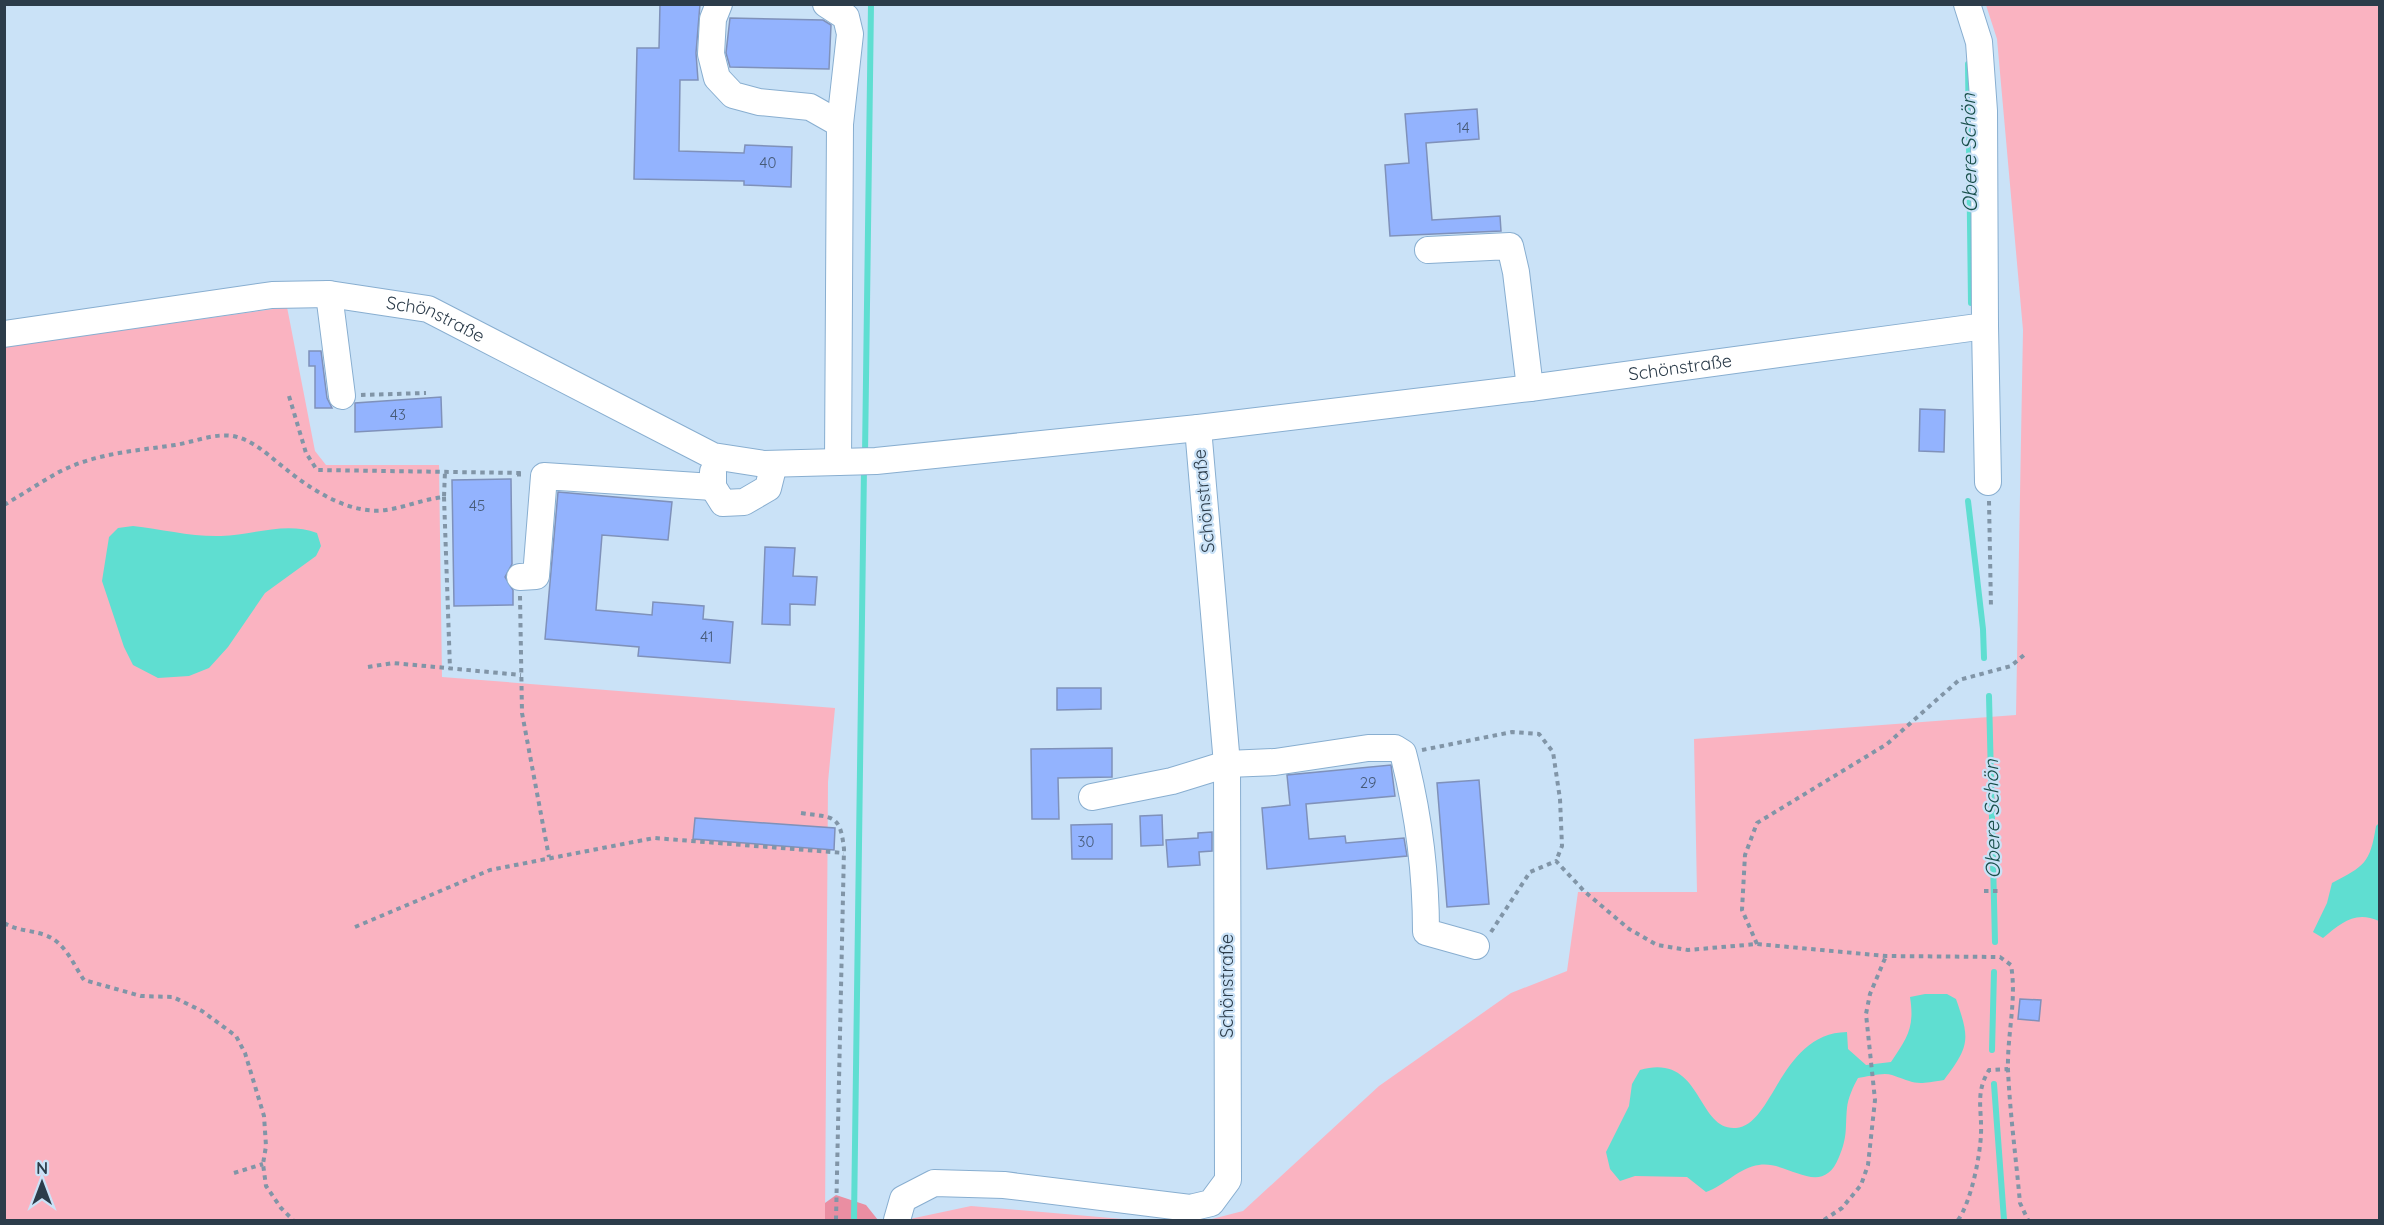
<svg xmlns="http://www.w3.org/2000/svg" width="2384" height="1225" viewBox="0 0 2384 1225" font-family="Quicksand,sans-serif">
  <style>
    .green { fill: #fab3c1 }
    .forest { fill: #ea8ea2 }
    .water { fill: #5fded1 }
    .lines { fill: none; stroke-linecap: round; stroke-linejoin: round }
    .stream { stroke: #5fded1; stroke-width: 6 }
    .building { fill: #93b3fe; stroke: #7f91ba; stroke-width: 1.5 }
    .minor-casing { stroke: #88aed0; stroke-width: 28 }
    .path { stroke: #8195a7; stroke-width: 4; stroke-dasharray: 4.5 4.5; stroke-linecap: butt }
    .minor { stroke: #fff; stroke-width: 26 }
    .labels { text-anchor: middle; stroke-width: 4.5; stroke-linejoin: round; paint-order: stroke }
    .number-label { font-size: 15px; fill: #465a77 }
    .street-label { font-size: 18px; fill: #2c3c4a; stroke: #cae2f7 }
    .water-label { font-size: 20px; font-style: italic; fill: #184f4a; stroke: #cae2f7 }
  </style>
  <rect width="100%" height="100%" fill="#cae2f7"/>
  <!-- green -->
  <path class="green" d="M1986,5H2379V1220H1208L1243,1211L1379,1086L1511,993L1567,971L1578,892H1697L1694,739L2016,715L2023,330L1997,39Z
    M287,307L315,451L326,465H439L442,677L835,708L828,782L825,1220H5L4,347Z
    M971,1206L1134,1220H905Z"/>
  <!-- forest -->
  <path class="forest" d="M836,1195L866,1205L878,1220H825V1203Z"/>
  <!-- water -->
  <path class="water" d="M133,526C161,529 192,537 221,536C253,535 286,521 317,533L321,546L316,556L265,593L228,647L209,668L189,676L158,678L133,665L124,647L102,581L109,537L118,528Z
    M2379,823V921C2355,910 2341,923 2323,938L2313,932L2327,903L2332,883C2364,866 2370,864 2376,826Z
    M1925,994H1947L1956,999C1970,1039 1970,1046 1944,1080C1914,1085 1918,1084 1892,1075C1883,1072 1867,1077 1858,1078C1853,1087 1848,1098 1847,1108C1845,1128 1848,1136 1839,1157C1822,1200 1788,1160 1759,1165C1740,1167 1724,1186 1706,1192L1687,1177L1635,1176L1620,1181L1610,1169L1606,1152L1629,1106L1632,1084L1640,1070C1703,1052 1696,1131 1736,1128C1774,1125 1780,1033 1847,1032L1848,1049L1866,1065L1891,1062C1907,1038 1915,1028 1910,997Z"/>
  <g class="lines">
    <!-- stream -->
    <path class="stream" d="M1968,64L1971,303
      M865,455L871,4
      M1968,501L1983,629L1984,658
      M1989,696L1995,942
      M1992,1050L1994,972
      M1994,1084L2004,1220
      M854,1220L864,468"/>
  </g>
  <!-- building -->
  <path class="building" d="M660,4H700L696,53L698,80H680L679,151L744,153L745,145L792,147L791,187L744,185V181L634,179L637,48H659Z
    M730,18L823,20L831,25L829,69L730,67L726,53Z
    M1477,109L1479,139L1426,143L1432,220L1500,216L1501,231L1390,236L1385,165L1409,163L1405,114Z
    M309,351H321L327,398L332,408H315V366H309Z
    M441,397L442,427L355,432V403Z
    M1920,409L1945,410L1944,452L1919,451Z
    M511,479L512,564L505,577L513,590V605L454,606L452,480Z
    M558,492L672,502L668,540L602,535L596,610L652,615L653,602L704,606L703,619L733,622L730,663L638,656L639,647L545,639Z
    M765,547L795,548L793,576L817,577L815,605L790,604V625L762,624Z
    M1057,688H1101V709L1057,710Z
    M1112,748V777L1058,778L1059,819H1032L1031,749Z
    M1391,765L1395,796L1306,804L1309,839L1345,836L1346,843L1404,838L1407,856L1267,869L1262,808L1290,805L1287,775Z
    M1479,780L1489,904L1447,907L1437,783Z
    M1162,815L1163,845L1141,846L1140,816Z
    M695,818L835,828L834,850L693,839Z
    M1112,824V859H1072L1071,825Z
    M1212,832V851L1199,852L1200,865L1168,867L1166,840L1198,838V833Z
    M2020,999L2041,1000L2039,1021L2018,1019Z"/>
  <g class="lines">
    <defs>
      <g id="minor">
        <path d="M719,4L713,19L711,54L717,78L733,95L759,102L810,107L840,124"/>
        <path d="M826,4L846,17L850,34L840,124L838,462"/>
        <path d="M1428,250L1510,246L1516,272L1530,388"/>
        <path d="M329,294L342,396"/>
        <path d="M1985,326L1988,482"/>
        <path id="s1" d="M4,334L272,295L329,294L428,309L713,456L764,464L876,461L1198,428L1530,388L1985,326L1984,111L1979,42L1967,4"/>
        <path d="M713,472V487L723,503L744,502L768,488L774,464"/>
        <path d="M520,577L536,576L544,476L713,487"/>
        <path d="M1092,797L1172,781L1227,764L1275,762L1368,748H1395L1403,753C1418,811 1426,872 1426,932L1476,946"/>
        <path d="M897,1220L903,1199L934,1183L1004,1185L1190,1208L1211,1203L1228,1180L1227,764L1198,428"/>
      </g>
    </defs>
    <!-- minor casing -->
    <use href="#minor" class="minor-casing"/>
    <!-- path -->
    <path class="path" d="M361,395L426,393
      M289,396L306,453L317,470L522,473
      M519,472V481
      M444,497L450,669
      M1989,501L1991,608
      M4,505C23,494 41,482 59,472C96,453 135,451 175,445C194,442 214,433 233,436C254,440 270,457 287,470C313,491 351,515 386,510C406,507 424,499 444,497L445,471
      M520,596L522,713L549,857
      M368,667L393,663L521,675
      M1422,750L1512,732L1539,734L1553,752L1560,799L1562,846L1556,861
      M801,813C833,818 840,813 844,849L836,1220
      M1984,891H2002
      M4,923C18,931 31,930 45,935C65,942 73,964 84,980L141,996L173,997L202,1011L236,1036L245,1053L264,1116L266,1146L263,1164L266,1186L281,1208L293,1220
      M355,927L490,870L654,838L844,853
      M1491,932L1530,872L1556,861L1584,891L1629,929L1657,945L1688,950L1757,944L1886,956L2000,957L2011,965C2017,1000 2007,1034 2008,1070C2010,1114 2016,1158 2020,1203L2028,1220
      M1757,944L1742,910L1745,855L1757,823L1887,744L1959,680L2011,666L2024,655
      M234,1173L263,1164
      M1824,1220L1842,1208L1861,1185L1868,1165L1875,1100L1866,1014L1870,994L1886,956
      M1958,1220C1971,1202 1980,1157 1981,1134C1982,1109 1975,1093 1989,1070L2008,1069"/>
    <!-- minor -->
    <use href="#minor" class="minor"/>
  </g>
  <g class="labels">
    <!-- number labels -->
    <g class="number-label">
      <text x="1463" y="133">14</text>
      <text x="768" y="168">40</text>
      <text x="398" y="420">43</text>
      <text x="477" y="511">45</text>
      <text x="707" y="642">41</text>
      <text x="1368" y="788">29</text>
      <text x="1086" y="847">30</text>
    </g>
    <!-- street labels -->
    <g class="street-label">
      <text dy="6" stroke="none"><textPath href="#s1" startOffset="438">Schönstraße</textPath></text>
      <text dy="6" stroke="none"><textPath href="#s1" startOffset="1722">Schönstraße</textPath></text>
      <text transform="translate(1204 501) rotate(-95)" y="6">Schönstraße</text>
      <text transform="translate(1227 986) rotate(-90)" y="6">Schönstraße</text>
    </g>
    <!-- water labels -->
    <g class="water-label">
      <text transform="translate(1969 153) rotate(-91)" y="7">Obere Schön</text>
      <text transform="translate(1992 819) rotate(-91)" y="7">Obere Schön</text>
    </g>
  </g>
  <!-- border -->
  <rect width="2384" height="1225" fill="none" stroke="#2c3c4a" stroke-width="12"/>
  <!-- north arrow -->
  <g transform="translate(42 1183)" stroke="#cae2f7" stroke-width="4.5" paint-order="stroke">
  <path d="M0-4.5L10 22L0 15L-10 22Z" fill="#2c3c4a"/>
  <text y="-9" font-size="16" font-weight="bold" text-anchor="middle" fill="#2c3c4a">N</text>
  </g>
</svg>
